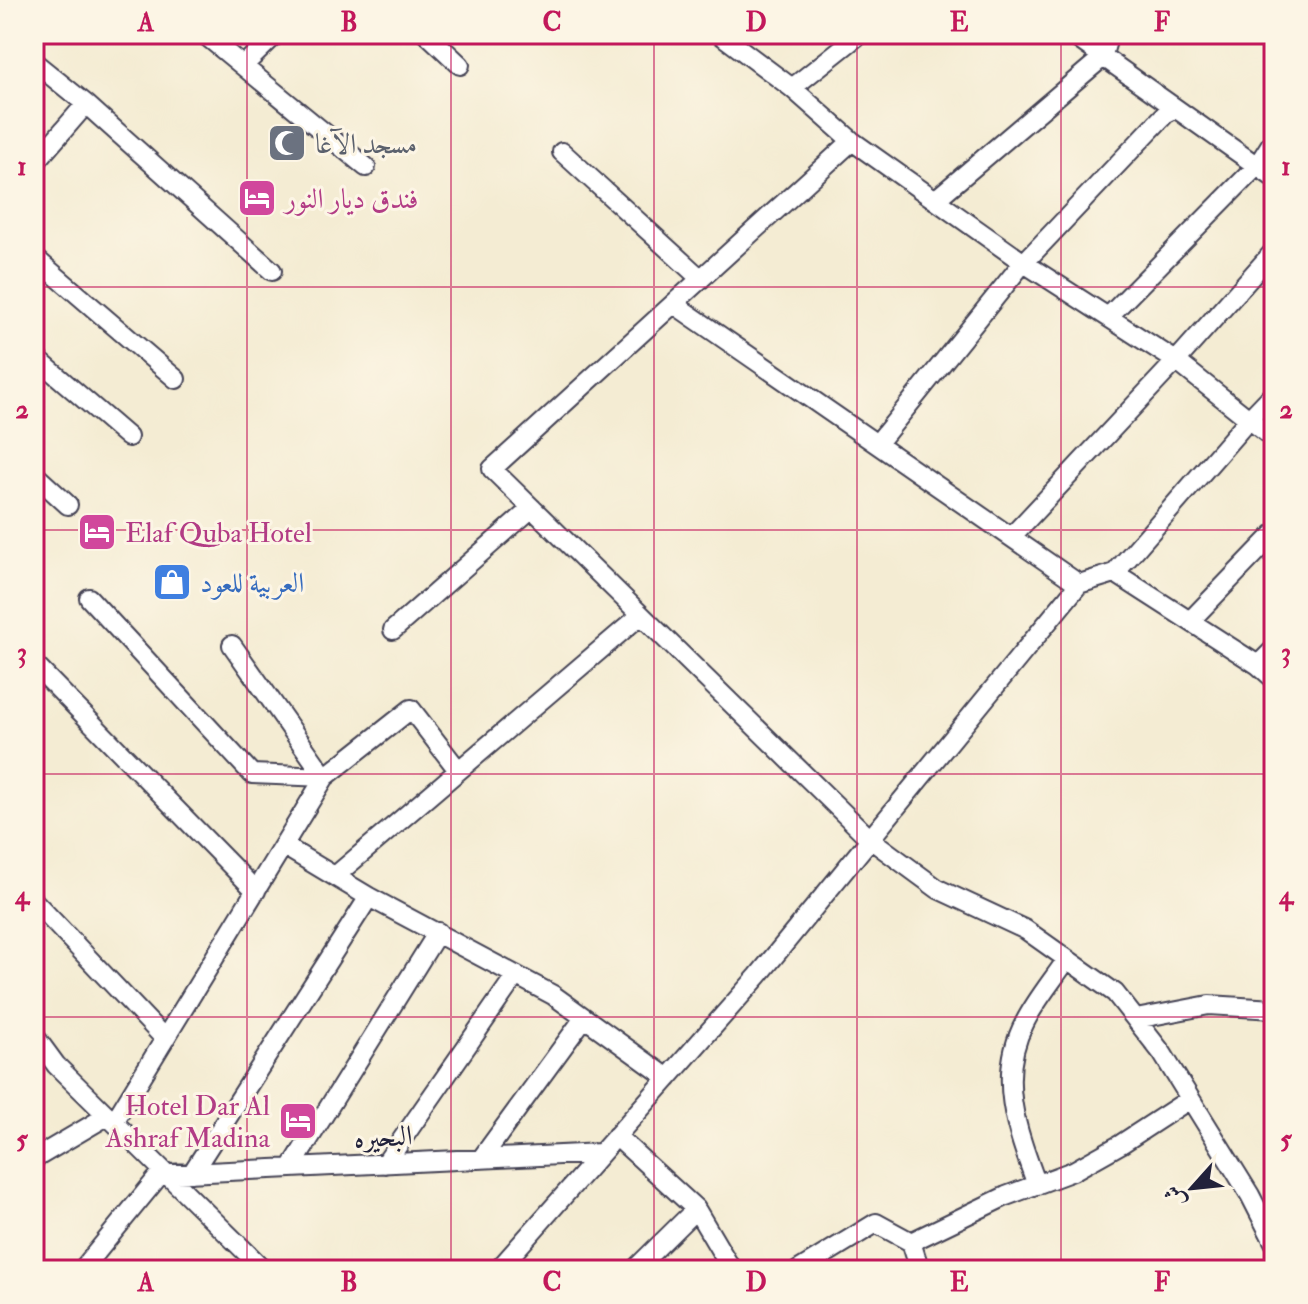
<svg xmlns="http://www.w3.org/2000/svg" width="1308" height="1304" viewBox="0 0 1308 1304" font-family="'IM FELL Double Pica',Amiri,serif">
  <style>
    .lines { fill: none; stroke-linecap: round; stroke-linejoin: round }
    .street-casing { stroke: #424052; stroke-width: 22 }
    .street { stroke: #fff; stroke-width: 18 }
    .grid { fill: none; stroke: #c2185b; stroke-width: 2; stroke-opacity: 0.55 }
    .labels { text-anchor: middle; stroke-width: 6; stroke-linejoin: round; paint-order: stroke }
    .worship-label { font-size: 28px; fill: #5b616d; stroke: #fcf5e5; text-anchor: start }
    .hotel-label { font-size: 28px; fill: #b23c85; stroke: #fcf5e5; text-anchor: start }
    .shop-label { font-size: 28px; fill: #366cbe; stroke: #fcf5e5; text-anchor: start }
    .street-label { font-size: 28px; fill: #22223b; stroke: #fcf5e5 }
    .neatline { fill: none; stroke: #c2185b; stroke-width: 3 }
    .grid-label { font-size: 26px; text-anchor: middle; font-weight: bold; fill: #c2185b }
  </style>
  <rect width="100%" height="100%" fill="#fcf5e5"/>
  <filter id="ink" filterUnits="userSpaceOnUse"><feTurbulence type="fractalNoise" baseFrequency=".0125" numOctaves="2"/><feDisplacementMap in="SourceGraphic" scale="16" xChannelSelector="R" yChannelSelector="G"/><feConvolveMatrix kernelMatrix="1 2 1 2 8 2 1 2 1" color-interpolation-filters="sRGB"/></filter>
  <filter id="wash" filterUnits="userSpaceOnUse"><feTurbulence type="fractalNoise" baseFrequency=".006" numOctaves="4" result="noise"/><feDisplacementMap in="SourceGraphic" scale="32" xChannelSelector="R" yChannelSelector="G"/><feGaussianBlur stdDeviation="1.8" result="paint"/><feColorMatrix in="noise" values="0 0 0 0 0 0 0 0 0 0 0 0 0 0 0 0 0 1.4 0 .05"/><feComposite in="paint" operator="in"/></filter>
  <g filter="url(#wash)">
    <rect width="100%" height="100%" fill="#f4ecd3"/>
  </g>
  <g filter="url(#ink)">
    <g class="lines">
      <defs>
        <path id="street" d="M204,34L366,167
          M427,34L460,65
          M720,34L792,88L852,141L1024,263L1176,361L1274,439
          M1071,34L1274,178
          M34,62L86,104L272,271
          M244,65L276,34
          M792,88L860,34
          M852,141L492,469L870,839L938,889L1026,930L1115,993L1162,1053L1250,1195L1274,1242
          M562,152L701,279
          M34,164L86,104
          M935,200L1102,58L1109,34
          M34,257L176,379
          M674,304L1079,584
          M1108,317L1257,166L1274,139
          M34,356L128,437
          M877,444L1018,269L1172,107
          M34,474L68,505
          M1011,537L1176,361L1274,251
          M1115,573L1249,419L1274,393
          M89,598L252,774L325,777
          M1190,621L1274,534
          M393,630L532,508
          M232,645L325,777
          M34,664L256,891
          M1258,665L1274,649
          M284,846L369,897L553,995L668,1078
          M335,876L641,615
          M34,901L165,1039
          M1136,1019L1209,1005L1274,1009
          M34,1035L56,1065L264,1270
          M114,1122L325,777L411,709L458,770
          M616,1136L696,1209L634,1270
          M34,1159L107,1116
          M481,1159L584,1018
          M385,1164L516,975
          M291,1168L438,932
          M192,1173L369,897
          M167,1174L601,1153
          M1037,1185C1017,1131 996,1076 1025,1022C1036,1000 1053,980 1067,959
          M696,1209L732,1270
          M911,1242L1006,1196L1073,1171L1121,1144L1190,1099
          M82,1270L163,1171
          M498,1270L758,976L1079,584L1115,573L1258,665L1274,679
          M799,1270L876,1223L911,1242L920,1270"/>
      </defs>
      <!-- street casing -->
      <use href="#street" class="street-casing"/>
      <!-- street -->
      <use href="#street" class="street"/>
    </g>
  </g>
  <!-- grid -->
  <path class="grid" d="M247,34V1270M451,34V1270M654,34V1270M857,34V1270M1061,34V1270M34,287H1274M34,530H1274M34,774H1274M34,1017H1274"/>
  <!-- icons -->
  <defs>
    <symbol id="mosque-square" viewBox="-11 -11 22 22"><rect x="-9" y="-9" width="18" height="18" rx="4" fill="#6b7280" stroke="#fcf5e5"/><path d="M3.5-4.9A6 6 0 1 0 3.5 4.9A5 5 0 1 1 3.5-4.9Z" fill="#fff"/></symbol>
    <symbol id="hotel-square" viewBox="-11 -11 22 22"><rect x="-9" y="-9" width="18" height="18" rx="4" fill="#d1479c" stroke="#fcf5e5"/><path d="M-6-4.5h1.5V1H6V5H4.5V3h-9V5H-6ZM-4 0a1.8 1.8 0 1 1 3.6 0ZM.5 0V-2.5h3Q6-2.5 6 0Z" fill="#fff"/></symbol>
    <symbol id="shop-square" viewBox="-11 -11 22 22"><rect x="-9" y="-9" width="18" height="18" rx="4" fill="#3f7fe0" stroke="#fcf5e5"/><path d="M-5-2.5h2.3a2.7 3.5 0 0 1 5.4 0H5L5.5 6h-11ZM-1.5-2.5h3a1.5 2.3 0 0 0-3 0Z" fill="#fff"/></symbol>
  </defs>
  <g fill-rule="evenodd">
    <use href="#mosque-square" x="265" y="121" width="44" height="44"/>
    <use href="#hotel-square" x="235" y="176" width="44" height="44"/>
    <use href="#hotel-square" x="75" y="510" width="44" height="44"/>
    <use href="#shop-square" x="150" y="560" width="44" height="44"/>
    <use href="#hotel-square" x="276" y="1099" width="44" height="44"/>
  </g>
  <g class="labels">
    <!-- worship labels -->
    <g class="worship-label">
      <text x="315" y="153">مسجد الآغا</text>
    </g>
    <!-- hotel labels -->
    <g class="hotel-label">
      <text x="285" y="208">فندق ديار النور</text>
      <text x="125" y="542">Elaf Quba Hotel</text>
      <text x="270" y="1115" text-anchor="end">Hotel Dar Al<tspan x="270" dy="32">Ashraf Madina</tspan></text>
    </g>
    <!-- shop labels -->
    <g class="shop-label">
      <text x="200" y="592">العربية للعود</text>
    </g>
    <!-- street labels -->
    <g class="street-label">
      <text transform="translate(383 1136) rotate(-3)" y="10">البحيره</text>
    </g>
  </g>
  <!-- margin -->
  <rect width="1308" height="1304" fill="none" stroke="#fcf5e5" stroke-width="88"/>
  <!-- north arrow -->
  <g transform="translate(1192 1188) rotate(243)" stroke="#fcf5e5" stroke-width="6" paint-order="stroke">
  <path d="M0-6L14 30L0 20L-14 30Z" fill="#22223b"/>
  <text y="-12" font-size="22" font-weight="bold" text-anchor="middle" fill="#22223b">ش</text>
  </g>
  <rect x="44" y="44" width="1220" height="1216" class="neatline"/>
  <g class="grid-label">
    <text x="146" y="31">A</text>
    <text x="349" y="31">B</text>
    <text x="552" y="31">C</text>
    <text x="756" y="31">D</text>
    <text x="959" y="31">E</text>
    <text x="1162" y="31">F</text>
    <text x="22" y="175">1</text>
    <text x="1286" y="175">1</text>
    <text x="22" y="418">2</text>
    <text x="1286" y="418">2</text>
    <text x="22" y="661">3</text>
    <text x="1286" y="661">3</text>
    <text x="22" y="904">4</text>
    <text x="1286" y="904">4</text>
    <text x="22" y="1148">5</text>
    <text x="1286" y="1148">5</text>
    <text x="146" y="1291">A</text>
    <text x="349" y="1291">B</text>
    <text x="552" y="1291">C</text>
    <text x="756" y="1291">D</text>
    <text x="959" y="1291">E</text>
    <text x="1162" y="1291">F</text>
  </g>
</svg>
